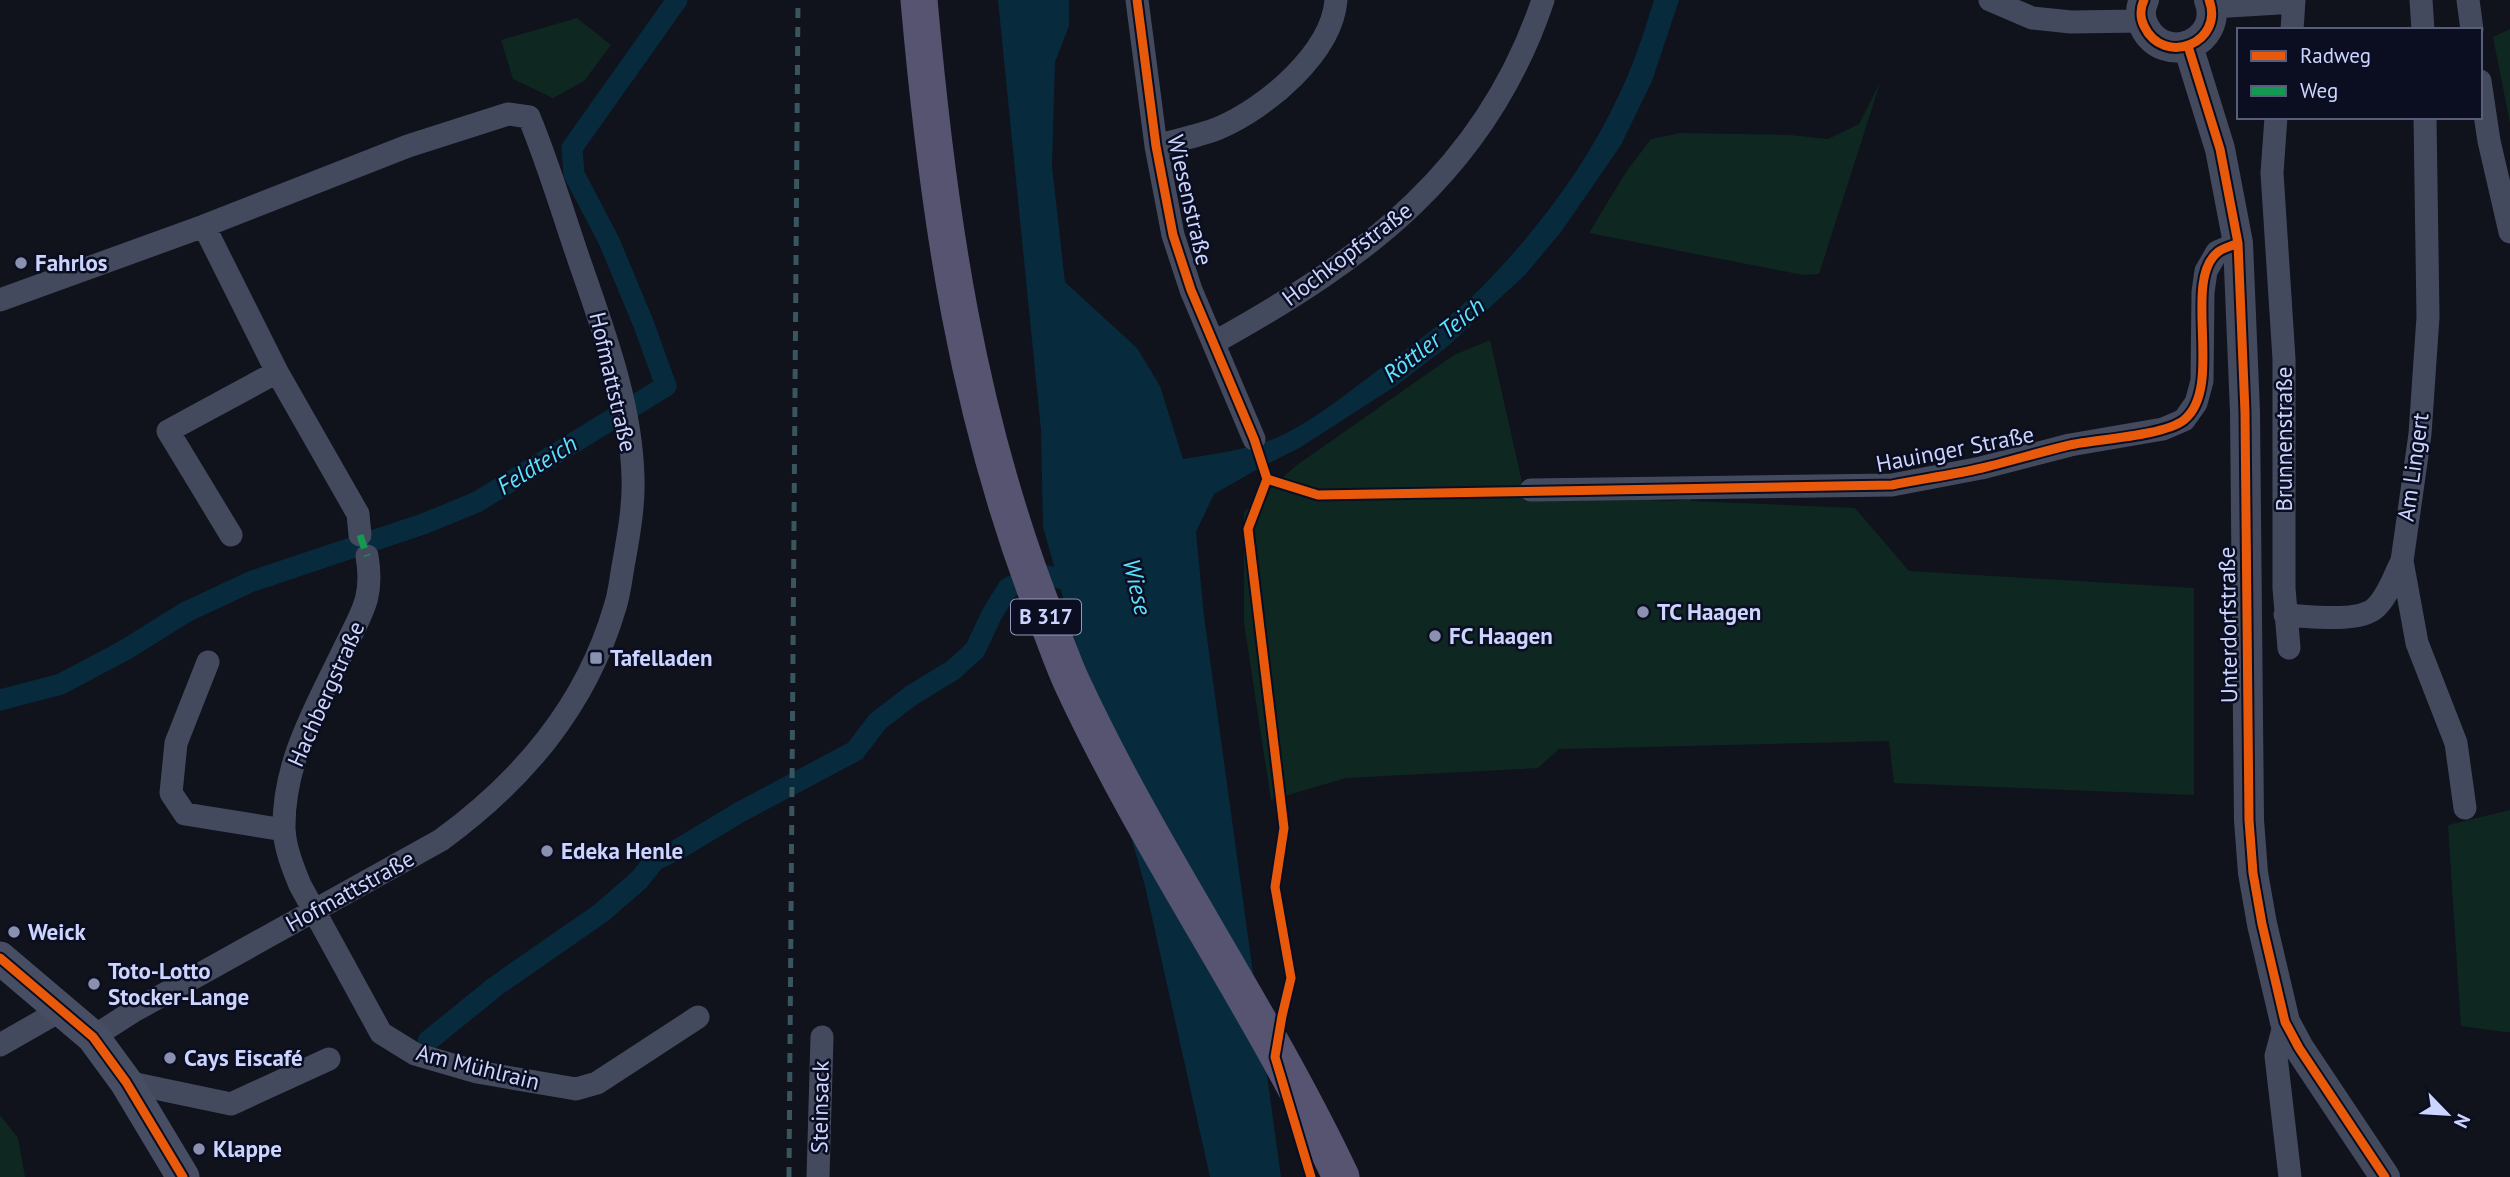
<svg xmlns="http://www.w3.org/2000/svg" width="2510" height="1177" viewBox="0 0 2510 1177" font-family="'PT Sans',sans-serif">
  <style>
    .green { fill: #0e2821 }
    .water { fill: #072a3d }
    .lines { fill: none; stroke-linecap: round; stroke-linejoin: round }
    .canal { stroke: #072a3d; stroke-width: 21 }
    .minor { stroke: #444a5e; stroke-width: 23 }
    .tertiary { stroke: #444a5e; stroke-width: 30 }
    .secondary { stroke: #474e63; stroke-width: 33 }
    .primary { stroke: #575472; stroke-width: 37 }
    .rail { stroke: #39555d; stroke-width: 5; stroke-dasharray: 10 9; stroke-linecap: butt }
    .quiet { stroke: #139951; stroke-width: 7; stroke-dasharray: 14 7; stroke-linecap: butt }
    .cycleway-casing { stroke: #0b0e21; stroke-width: 13 }
    .cycleway { stroke: #e8590c; stroke-width: 9 }
    .poi-dot { fill: #8a91b0; stroke: #0b0e21; stroke-width: 2.5 }
    .labels { text-anchor: middle; stroke-width: 5; stroke-linejoin: round; paint-order: stroke }
    .shield { fill: #0b0e21; stroke: #9299bc; stroke-width: 2 }
    .shield-label { font-size: 21px; font-weight: bold; fill: #ccd5ff }
    .street-label { font-size: 23px; fill: #ccd5ff; stroke: #0b0e21 }
    .poi-label { font-size: 23px; font-weight: bold; fill: #ccd5ff; stroke: #0b0e21; text-anchor: start }
    .water-label { font-size: 24px; font-style: italic; fill: #5ae3ff; stroke: #0b0e21 }
  </style>
  <rect width="100%" height="100%" fill="#10121c"/>
  <!-- green -->
  <path class="green" d="M577,18L611,45L584,81L553,98L513,79L501,40Z
    M2510,29V123L2493,37Z
    M1880,83L1819,274L1803,275L1589,233L1626,172L1651,139L1681,133L1790,135L1828,139L1859,124Z
    M1490,340L1525,495L1671,501L1691,499V501L1855,508L1909,571L2194,588V795L1894,783L1889,741L1559,749L1538,768L1346,778L1271,800L1244,623V512L1297,465L1454,355Z
    M2510,810V1032H2504L2461,1026L2448,825Z
    M0,1115L18,1138L25,1177H0Z"/>
  <!-- water -->
  <path class="water" d="M998,0H1069V26L1055,62L1052,166L1065,282L1137,348L1160,386L1183,459C1215,454 1247,450 1276,438C1316,420 1351,390 1386,364C1419,340 1452,316 1481,288C1536,232 1586,166 1619,95C1634,64 1644,32 1654,0H1679L1652,81L1621,145L1561,232L1525,275L1448,346L1397,385L1301,447L1258,469L1214,494L1196,532L1204,616L1281,1177H1210L1145,886L1043,527L1041,430Z"/>
  <g class="lines">
    <!-- canal -->
    <path class="canal" d="M0,700L61,684L125,650L186,612L250,582L423,524L477,502L666,386L644,325L609,241L574,174L572,148L677,0
      M428,1041L496,986L601,913L639,880L655,860L677,850L740,812L855,751L878,721L912,695L953,670L975,650L992,614L1008,588L1037,574L1064,579L1080,568"/>
    <!-- minor -->
    <path class="minor" d="M1137,0L1156,146L1173,235L1191,290L1254,439
      M1990,0L2032,18L2071,22L2142,21
      M2421,0L2423,30
      M2468,0L2472,30
      M2212,7L2294,2
      M2292,30L2294,0
      M2480,81L2489,141L2510,232
      M2276,117L2272,173L2284,359V588L2289,648
      M2425,117L2428,317L2420,434L2402,561L2417,643L2456,743L2465,808
      M1156,146C1177,140 1199,136 1219,128C1266,108 1332,53 1336,0
      M204,226L277,372L358,514L360,535
      M0,300L204,226L408,146L508,114L529,117C548,163 562,210 578,257C602,327 631,401 633,477C634,505 629,533 624,561C621,576 620,592 615,607C586,706 523,780 441,840L132,1012L93,1037
      M1215,342C1365,259 1486,170 1543,0
      M1531,490L1892,485L1981,468L2070,445L2163,429L2184,420L2196,403L2202,381L2203,292L2206,271L2217,252L2238,243
      M231,535L168,431L277,372
      M367,556C374,597 362,612 345,647C317,706 283,761 284,829C285,848 293,868 300,885L381,1033L415,1054L477,1072L576,1089L597,1083L698,1017
      M2285,615C2307,616 2356,623 2374,609C2387,599 2394,576 2402,561
      M208,662L176,743L171,793L185,814L284,830
      M2285,1022L2276,1056L2290,1177
      M0,1045L63,1009
      M126,1082L231,1104L329,1059
      M818,1177L822,1037"/>
    <!-- tertiary -->
    <path class="tertiary" d="M2144,0C2140,8 2140,18 2144,26C2164,68 2225,42 2209,0
      M2188,46L2220,149L2238,243L2245,412L2249,820L2253,873L2262,924L2285,1022L2299,1048L2385,1177"/>
    <!-- secondary -->
    <path class="secondary" d="M0,958L93,1037L126,1082L183,1177"/>
    <!-- primary -->
    <path class="primary" d="M919,0C938,215 967,418 1047,620C1056,642 1063,664 1073,685C1152,855 1261,1008 1341,1177"/>
    <!-- rail -->
    <path class="rail" d="M789,1177L798,0"/>
    <!-- quiet -->
    <path class="quiet" d="M360,535L367,556"/>
    <defs>
      <path id="cycleway" d="M1137,0L1156,146L1173,235L1191,290L1254,439L1267,479L1248,529L1284,828L1275,887L1291,978L1282,1016L1275,1057L1311,1177
        M2144,0C2140,8 2140,18 2144,26C2164,68 2225,42 2209,0
        M2188,46L2220,149L2238,243L2245,412L2249,820L2253,873L2262,924L2285,1022L2299,1048L2385,1177
        M1267,479L1318,495L1892,485C1922,479 1952,475 1982,468C2011,461 2040,452 2070,445C2098,439 2163,436 2184,420C2225,387 2181,281 2218,252C2223,248 2232,246 2238,243
        M0,958L93,1037L126,1082L183,1177"/>
    </defs>
    <!-- cycleway casing -->
    <use href="#cycleway" class="cycleway-casing"/>
    <!-- cycleway -->
    <use href="#cycleway" class="cycleway"/>
  </g>
  <!-- markers -->
  <g class="poi-dot">
    <circle cx="21" cy="263" r="7"/>
    <circle cx="1643" cy="612" r="7"/>
    <circle cx="1435" cy="636" r="7"/>
    <rect x="589" y="651" width="14" height="14" rx="3.5"/>
    <circle cx="547" cy="851" r="7"/>
    <circle cx="14" cy="932" r="7"/>
    <circle cx="94" cy="984" r="7"/>
    <circle cx="170" cy="1058" r="7"/>
    <circle cx="199" cy="1149" r="7"/>
  </g>
  <g class="labels">
    <!-- shield labels -->
    <rect class="shield" x="1011" y="599.5" width="70" height="35" rx="5"/>
    <g class="shield-label">
      <text x="1046" y="624">B 317</text>
    </g>
    <!-- street labels -->
    <g class="street-label">
      <text transform="translate(1190 200) rotate(77)" y="8">Wiesenstraße</text>
      <text transform="translate(1347 254) rotate(-37)" y="8">Hochkopfstraße</text>
      <text transform="translate(613 382) rotate(77)" y="8">Hofmattstraße</text>
      <text transform="translate(2284 439) rotate(-90)" y="8">Brunnenstraße</text>
      <text transform="translate(1955 449) rotate(-11)" y="8">Hauinger Straße</text>
      <text transform="translate(2413 467) rotate(-82)" y="8">Am Lingert</text>
      <text transform="translate(2228 625) rotate(-91)" y="8">Unterdorfstraße</text>
      <text transform="translate(326 694) rotate(-66)" y="8">Hachbergstraße</text>
      <text transform="translate(350 891) rotate(-29)" y="8">Hofmattstraße</text>
      <text transform="translate(478 1067) rotate(14)" y="8">Am Mühlrain</text>
      <text transform="translate(820 1107) rotate(-89)" y="8">Steinsack</text>
    </g>
    <!-- poi labels -->
    <g class="poi-label">
      <text x="35" y="271">Fahrlos</text>
      <text x="1657" y="620">TC Haagen</text>
      <text x="1449" y="644">FC Haagen</text>
      <text x="610" y="666">Tafelladen</text>
      <text x="561" y="859">Edeka Henle</text>
      <text x="28" y="940">Weick</text>
      <text x="108" y="979">Toto-Lotto<tspan x="108" dy="26">Stocker-Lange</tspan></text>
      <text x="184" y="1066">Cays Eiscafé</text>
      <text x="213" y="1157">Klappe</text>
    </g>
    <!-- water labels -->
    <g class="water-label">
      <text transform="translate(1434 340) rotate(-38)" y="8">Röttler Teich</text>
      <text transform="translate(537 465) rotate(-32)" y="8">Feldteich</text>
      <text transform="translate(1137 587) rotate(77)" y="8">Wiese</text>
    </g>
  </g>
  <!-- legend -->
  <rect x="2237" y="28" width="245" height="91" fill="#0b0e21" stroke="#585e7a" stroke-width="2"/>
  <rect x="2251" y="51" width="35" height="10" fill="#e8590c" stroke="#585e7a" stroke-width="2"/>
  <text x="2300" y="63" font-size="21" fill="#ccd5ff">Radweg</text>
  <rect x="2251" y="86" width="35" height="10" fill="#139951" stroke="#585e7a" stroke-width="2"/>
  <text x="2300" y="98" font-size="21" fill="#ccd5ff">Weg</text>
  <!-- north arrow -->
  <g transform="translate(2447 1114) rotate(115)" stroke="#0b0e21" stroke-width="5" paint-order="stroke">
  <path d="M0-5L12 26L0 18L-12 26Z" fill="#ccd5ff"/>
  <text y="-10" font-size="19" font-weight="bold" text-anchor="middle" fill="#ccd5ff">N</text>
  </g>
</svg>
